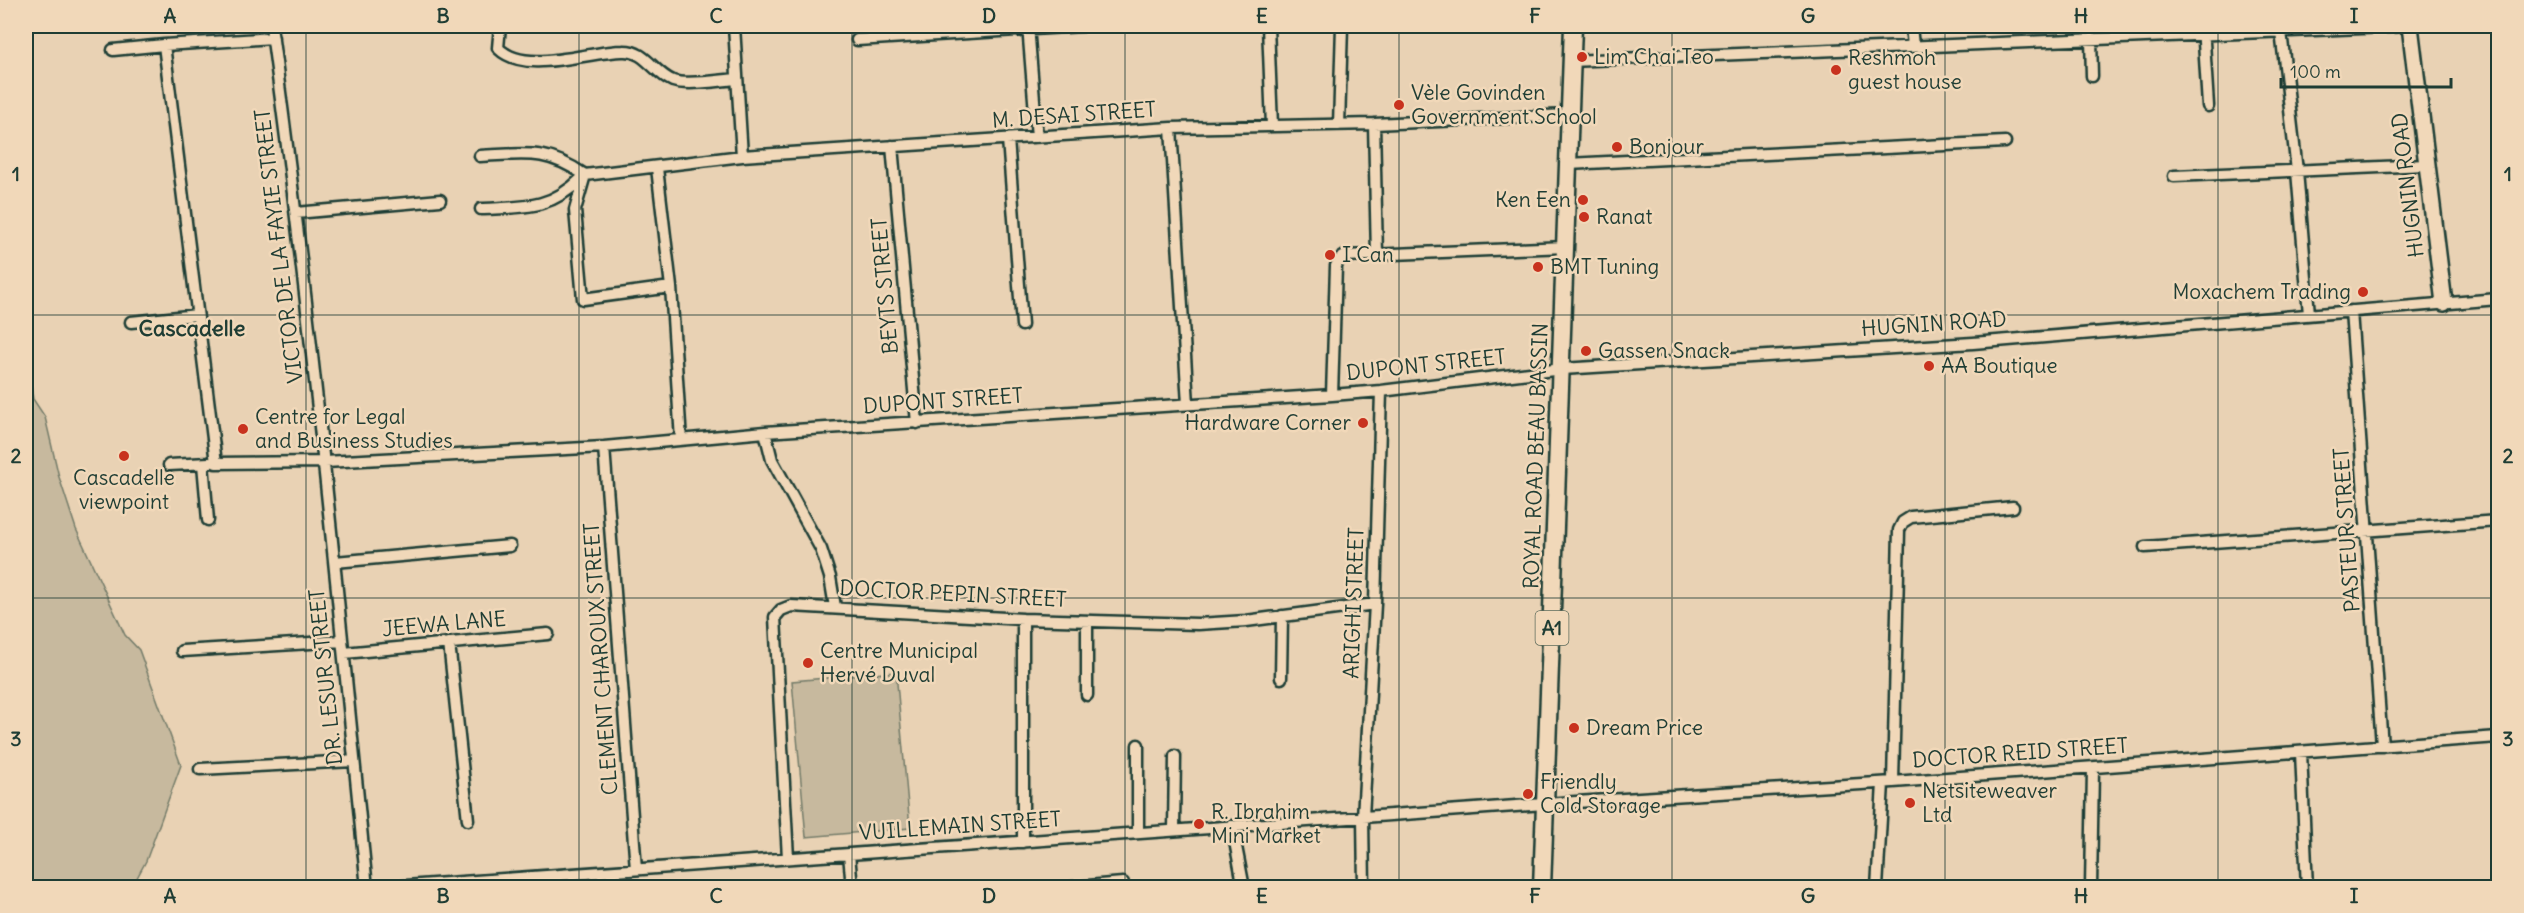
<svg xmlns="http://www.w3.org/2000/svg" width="2524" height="913" viewBox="0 0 2524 913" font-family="Delius,sans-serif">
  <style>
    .green { fill: #c7b99e; stroke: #737b69; stroke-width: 1.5 }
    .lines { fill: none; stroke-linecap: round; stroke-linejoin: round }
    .street-casing { stroke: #1f3d34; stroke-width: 15 }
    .secondary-casing { stroke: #1f3d34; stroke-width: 20 }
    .primary-casing { stroke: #1f3d34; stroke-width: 21 }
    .street { stroke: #f1d8b9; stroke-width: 10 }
    .secondary { stroke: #f1d8b9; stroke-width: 15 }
    .primary { stroke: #f1d8b9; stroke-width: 16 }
    .grid { fill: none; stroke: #1f3d34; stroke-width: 1.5; stroke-opacity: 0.55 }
    .poi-dot { fill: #c8321e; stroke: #f1d8b9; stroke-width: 2 }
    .labels { text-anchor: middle; stroke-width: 5; stroke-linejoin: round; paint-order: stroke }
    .shield { fill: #f1d8b9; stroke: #5e6c5c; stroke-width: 1.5 }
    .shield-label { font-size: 20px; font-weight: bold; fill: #1f3d34 }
    .poi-label { font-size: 21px; fill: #1f3d34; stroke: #f1d8b9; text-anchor: start }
    .street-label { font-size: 21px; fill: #1f3d34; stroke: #f1d8b9 }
    .neighbourhood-label { font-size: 22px; font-weight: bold; fill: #1f3d34; stroke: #f1d8b9 }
    .neatline { fill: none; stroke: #1f3d34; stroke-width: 2 }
    .grid-label { font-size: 20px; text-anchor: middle; font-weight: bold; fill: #1f3d34 }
  </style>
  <rect width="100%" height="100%" fill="#e9d2b4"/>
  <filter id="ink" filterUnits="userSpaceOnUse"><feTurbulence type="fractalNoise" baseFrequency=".0167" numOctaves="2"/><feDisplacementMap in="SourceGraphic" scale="12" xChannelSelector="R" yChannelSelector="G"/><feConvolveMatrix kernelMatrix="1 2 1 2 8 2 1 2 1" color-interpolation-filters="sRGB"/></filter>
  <g filter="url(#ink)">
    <!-- green -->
    <path class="green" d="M26,348L33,399L45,417L59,477L76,529L125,635L139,650L181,765L146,861L132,887H26Z
      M896,672L910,828L806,837L792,681Z"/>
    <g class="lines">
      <defs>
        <path id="street" d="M271,26C311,312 338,600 367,888
          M500,26L498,48C526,76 588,51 623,51C646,50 653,73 673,81C688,86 721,80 737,79
          M734,26L742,156
          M1028,26L1037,137
          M1268,26L1272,126
          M1911,26L1913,46
          M2203,26L2208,106
          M2281,31L2297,171L2309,314
          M273,38L164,45L216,463L325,462L604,447L765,432L1332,395L1381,391L1562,369L1973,343L2498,299
          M2091,39L2092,76
          M857,40L1083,26
          M113,50L164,45
          M1570,61L2410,26
          M1374,124L1377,255
          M1339,125L1342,26
          M1171,128L1188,404
          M1008,139L1022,325
          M892,146L917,423
          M480,156C525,154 546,148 585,175
          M1568,164L2005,142
          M585,175L742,156L1171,128L1374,124L1568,115
          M585,175L575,210L583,299L671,287L657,168
          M2174,176L2426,165
          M481,209C523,207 550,210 582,178
          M296,213L440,200
          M671,287L681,440
          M2351,311L2382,746
          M131,322L197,315
          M1332,395L1336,266L1339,260L1345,256L1566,247
          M765,432L772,460L821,549L830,577L835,607
          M604,447L636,869
          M203,464L208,520
          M169,465L209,463
          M2145,547L2498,521
          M335,562L510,546
          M1023,619V842
          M1087,621V695
          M449,643L468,820
          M182,651L342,641
          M344,653L548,634
          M1281,678L1282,616
          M2301,752L2307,888
          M200,769L354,761
          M1893,782L1899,530L1903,522L1911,517L2013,507
          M1232,826L1244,888
          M1174,830L1175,756
          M1138,833V745
          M849,854L852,888
          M788,858L775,617L781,610L791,606L1023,619L1198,624L1246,621L1375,604
          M378,888L1544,804L1893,782L2498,737
          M1064,888L1123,883L1124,888
          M1364,888L1363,817L1375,604L1381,391
          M1877,888L1883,783
          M2091,888L2093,768"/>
        <path id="secondary" d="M2410,26L2444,303"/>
        <path id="primary" d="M1542,888L1573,26"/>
      </defs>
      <!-- street casing -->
      <use href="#street" class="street-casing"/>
      <!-- secondary casing -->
      <use href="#secondary" class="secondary-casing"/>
      <!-- primary casing -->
      <use href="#primary" class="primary-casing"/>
      <!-- street -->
      <use href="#street" class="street"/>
      <!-- secondary -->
      <use href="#secondary" class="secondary"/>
      <!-- primary -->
      <use href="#primary" class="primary"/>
    </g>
  </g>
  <!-- grid -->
  <path class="grid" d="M306,26V888M579,26V888M852,26V888M1125,26V888M1399,26V888M1672,26V888M1945,26V888M2218,26V888M26,315H2498M26,598H2498"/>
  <!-- markers -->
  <g class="poi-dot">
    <circle cx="1582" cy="57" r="6"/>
    <circle cx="1836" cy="70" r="6"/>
    <circle cx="1399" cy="105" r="6"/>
    <circle cx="1617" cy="147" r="6"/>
    <circle cx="1583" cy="200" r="6"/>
    <circle cx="1584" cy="217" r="6"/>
    <circle cx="1330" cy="255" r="6"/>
    <circle cx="1538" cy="267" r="6"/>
    <circle cx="2363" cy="292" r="6"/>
    <circle cx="1586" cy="351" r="6"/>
    <circle cx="1929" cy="366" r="6"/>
    <circle cx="1363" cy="423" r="6"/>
    <circle cx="243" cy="429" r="6"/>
    <circle cx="124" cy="456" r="6"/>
    <circle cx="808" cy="663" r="6"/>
    <circle cx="1574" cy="728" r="6"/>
    <circle cx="1528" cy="794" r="6"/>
    <circle cx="1910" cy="803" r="6"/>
    <circle cx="1199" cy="824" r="6"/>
  </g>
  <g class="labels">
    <!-- shield labels -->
    <rect class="shield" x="1535.5" y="611" width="33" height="34" rx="4.5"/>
    <g class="shield-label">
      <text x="1552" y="635">A1</text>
    </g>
    <!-- poi labels -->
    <g class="poi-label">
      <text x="1594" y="64">Lim Chai Teo</text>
      <text x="1848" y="65">Reshmoh<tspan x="1848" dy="24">guest house</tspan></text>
      <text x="1411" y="100">Vèle Govinden<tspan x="1411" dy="24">Government School</tspan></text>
      <text x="1629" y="154">Bonjour</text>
      <text x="1571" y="207" text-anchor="end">Ken Een</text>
      <text x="1596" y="224">Ranat</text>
      <text x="1342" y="262">I Can</text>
      <text x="1550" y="274">BMT Tuning</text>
      <text x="2351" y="299" text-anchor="end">Moxachem Trading</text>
      <text x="1598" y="358">Gassen Snack</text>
      <text x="1941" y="373">AA Boutique</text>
      <text x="255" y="424">Centre for Legal<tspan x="255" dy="24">and Business Studies</tspan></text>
      <text x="1351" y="430" text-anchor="end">Hardware Corner</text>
      <text x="124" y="485" text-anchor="middle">Cascadelle<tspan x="124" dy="24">viewpoint</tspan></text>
      <text x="820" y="658">Centre Municipal<tspan x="820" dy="24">Hervé Duval</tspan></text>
      <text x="1586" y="735">Dream Price</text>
      <text x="1540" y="789">Friendly<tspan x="1540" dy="24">Cold Storage</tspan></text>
      <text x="1922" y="798">Netsiteweaver<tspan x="1922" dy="24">Ltd</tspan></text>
      <text x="1211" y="819">R. Ibrahim<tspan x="1211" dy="24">Mini Market</tspan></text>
    </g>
    <!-- street labels -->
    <g class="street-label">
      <text transform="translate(1074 115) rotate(-4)" y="7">M. DESAI STREET</text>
      <text transform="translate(2408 185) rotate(-97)" y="7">HUGNIN ROAD</text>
      <text transform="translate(279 246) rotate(-97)" y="7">VICTOR DE LA FAYIE STREET</text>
      <text transform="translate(885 286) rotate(-95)" y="7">BEYTS STREET</text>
      <text transform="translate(1934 324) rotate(-4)" y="7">HUGNIN ROAD</text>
      <text transform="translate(1426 365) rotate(-6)" y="7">DUPONT STREET</text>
      <text transform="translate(943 401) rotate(-4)" y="7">DUPONT STREET</text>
      <text transform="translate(1536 456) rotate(-88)" y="7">ROYAL ROAD BEAU BASSIN</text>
      <text transform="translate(2347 530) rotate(-94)" y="7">PASTEUR STREET</text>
      <text transform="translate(953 594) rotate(3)" y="7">DOCTOR PEPIN STREET</text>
      <text transform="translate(1354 603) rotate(-88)" y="7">ARIGHI STREET</text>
      <text transform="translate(444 624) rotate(-5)" y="7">JEEWA LANE</text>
      <text transform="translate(601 659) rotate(-94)" y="7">CLEMENT CHAROUX STREET</text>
      <text transform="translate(326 677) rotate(-96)" y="7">DR. LESUR STREET</text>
      <text transform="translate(2020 753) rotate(-4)" y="7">DOCTOR REID STREET</text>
      <text transform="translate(960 826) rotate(-4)" y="7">VUILLEMAIN STREET</text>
    </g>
    <!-- neighbourhood labels -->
    <g class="neighbourhood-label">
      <text x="192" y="336">Cascadelle</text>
    </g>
  </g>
  <!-- margin -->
  <rect width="2524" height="913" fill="none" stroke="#f1d8b9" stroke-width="66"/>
  <!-- scale -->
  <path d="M2281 78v9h170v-9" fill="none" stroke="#1f3d34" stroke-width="3"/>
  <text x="2290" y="78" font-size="18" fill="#1f3d34" stroke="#f1d8b9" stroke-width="4.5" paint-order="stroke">100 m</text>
  <rect x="33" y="33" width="2458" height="847" class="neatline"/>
  <g class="grid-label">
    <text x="170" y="23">A</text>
    <text x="443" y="23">B</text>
    <text x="716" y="23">C</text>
    <text x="989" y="23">D</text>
    <text x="1262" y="23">E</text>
    <text x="1535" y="23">F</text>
    <text x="1808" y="23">G</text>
    <text x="2081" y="23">H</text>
    <text x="2354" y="23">I</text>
    <text x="16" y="181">1</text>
    <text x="2508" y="181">1</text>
    <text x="16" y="463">2</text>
    <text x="2508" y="463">2</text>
    <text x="16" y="746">3</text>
    <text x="2508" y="746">3</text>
    <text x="170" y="903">A</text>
    <text x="443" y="903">B</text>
    <text x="716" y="903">C</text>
    <text x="989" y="903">D</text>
    <text x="1262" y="903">E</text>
    <text x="1535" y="903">F</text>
    <text x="1808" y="903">G</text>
    <text x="2081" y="903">H</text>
    <text x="2354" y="903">I</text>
  </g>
</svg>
